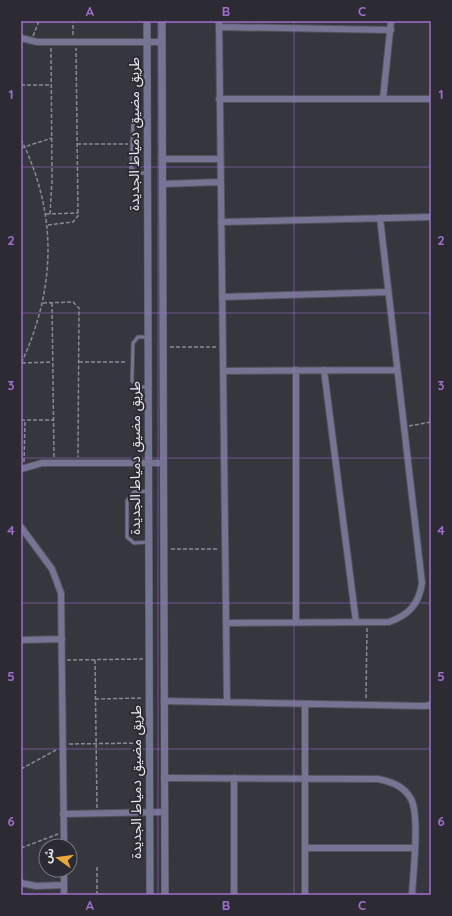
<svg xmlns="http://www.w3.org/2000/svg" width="452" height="916" viewBox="0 0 452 916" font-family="Quicksand,'Noto Sans Arabic',sans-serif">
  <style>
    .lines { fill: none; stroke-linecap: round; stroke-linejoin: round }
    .service-casing { stroke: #52525a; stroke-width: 4.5 }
    .minor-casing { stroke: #52525a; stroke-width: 8 }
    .tertiary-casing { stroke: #52525a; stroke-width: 8 }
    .path { stroke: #8a8a91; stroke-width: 1.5; stroke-dasharray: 4 2; stroke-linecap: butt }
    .service { stroke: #757493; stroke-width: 3 }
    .minor { stroke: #757493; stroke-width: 6 }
    .tertiary { stroke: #757493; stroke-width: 7 }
    .grid { fill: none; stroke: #a16ecf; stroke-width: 1; stroke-opacity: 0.55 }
    .labels { text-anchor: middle; stroke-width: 4; stroke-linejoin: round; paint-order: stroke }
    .street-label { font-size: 14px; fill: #e8e8ed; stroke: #2c2b33 }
    .neatline { fill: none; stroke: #a16ecf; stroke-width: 1.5 }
    .grid-label { font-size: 13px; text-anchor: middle; font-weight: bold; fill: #a16ecf }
  </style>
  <rect width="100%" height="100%" fill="#36363e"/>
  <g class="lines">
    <defs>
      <path id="service" d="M147,173H138L131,168L133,122L137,119H147
        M148,337H138L133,343L132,381L138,387H148
        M148,542L134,543L127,537V501L134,492L148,491"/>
      <path id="minor" d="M219,21L227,702
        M219,27L391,30
        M21,38L37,42H162
        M219,99H431
        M383,99L391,21
        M162,159H220
        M163,184L220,182
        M221,222L431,217
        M222,297L388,292
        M324,370L356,622
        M223,371L397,370
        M21,469L42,463H163
        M21,527L52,569L61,593L64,846
        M296,622V370
        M226,623L389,622C409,615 419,604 422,583L380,218
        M21,640L62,639
        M164,701L425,706L431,705
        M164,778L378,779C392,782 404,786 411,799C420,816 413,874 412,895
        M63,814L164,812
        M305,848H414
        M64,870V895
        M21,883L36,886L64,885
        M234,895V778
        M305,895V704"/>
      <path id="tertiary" d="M147,21L150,895
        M162,21L165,895"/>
    </defs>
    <!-- service casing -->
    <use href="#service" class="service-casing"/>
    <!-- minor casing -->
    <use href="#minor" class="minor-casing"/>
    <!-- tertiary casing -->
    <use href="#tertiary" class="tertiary-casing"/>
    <!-- path -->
    <path class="path" d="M73,35V21
      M33,36L39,21
      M21,85H52
      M21,139C58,215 56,288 21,364
      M77,144H128
      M21,148L52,138
      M46,214L78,213
      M50,214L52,181L51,48
      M48,225L73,222L78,216L76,48
      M43,303L73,302L79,308L78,457
      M52,303L54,457
      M170,347H216
      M79,362H127
      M22,363L52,362
      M21,420H54
      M409,426L431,422
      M24,462L25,420
      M171,549H219
      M67,660L143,659
      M95,660L97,808
      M366,698L367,628
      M95,699L143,698
      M69,744L143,743
      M21,769L56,750
      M21,848L58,834
      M97,867V895"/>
    <!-- service -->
    <use href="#service" class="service"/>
    <!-- minor -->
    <use href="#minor" class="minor"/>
    <!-- tertiary -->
    <use href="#tertiary" class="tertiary"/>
  </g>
  <!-- grid -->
  <path class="grid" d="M158,21V895M294,21V895M21,167H431M21,313H431M21,458H431M21,603H431M21,749H431"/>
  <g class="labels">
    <!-- street labels -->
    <g class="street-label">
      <text transform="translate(134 134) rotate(-90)" y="5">طريق مضيق دمياط الجديدة</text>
      <text transform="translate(135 458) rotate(-90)" y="5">طريق مضيق دمياط الجديدة</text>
      <text transform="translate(136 782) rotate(-90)" y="5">طريق مضيق دمياط الجديدة</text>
    </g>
  </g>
  <!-- border -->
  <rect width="452" height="916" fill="none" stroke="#2c2b33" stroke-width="44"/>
  <!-- north arrow -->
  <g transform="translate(58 858) rotate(284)"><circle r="19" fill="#2c2b33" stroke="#77777d"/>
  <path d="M0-3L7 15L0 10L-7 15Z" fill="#eca93a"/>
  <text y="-6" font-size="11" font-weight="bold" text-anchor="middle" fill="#e8e8ed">ش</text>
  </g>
  <rect x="22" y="22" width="408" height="872" class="neatline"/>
  <g class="grid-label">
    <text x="90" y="16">A</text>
    <text x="226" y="16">B</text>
    <text x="362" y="16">C</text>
    <text x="11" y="99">1</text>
    <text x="441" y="99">1</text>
    <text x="11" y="245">2</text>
    <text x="441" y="245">2</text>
    <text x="11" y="390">3</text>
    <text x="441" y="390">3</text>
    <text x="11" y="535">4</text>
    <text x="441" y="535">4</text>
    <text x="11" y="681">5</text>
    <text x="441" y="681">5</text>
    <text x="11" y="826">6</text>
    <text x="441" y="826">6</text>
    <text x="90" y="910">A</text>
    <text x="226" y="910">B</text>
    <text x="362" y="910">C</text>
  </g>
</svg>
